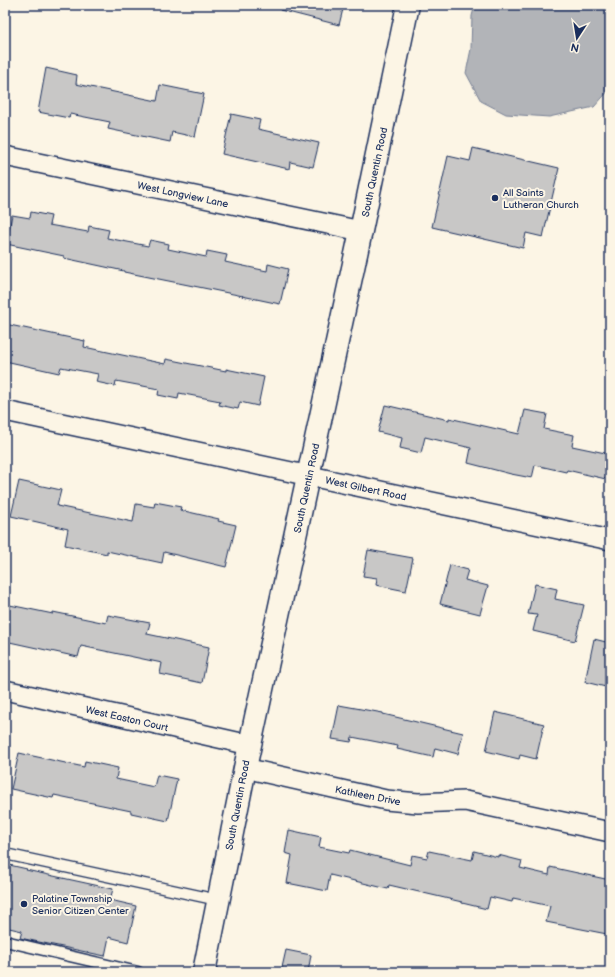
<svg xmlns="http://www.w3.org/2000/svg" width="615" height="977" viewBox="0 0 615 977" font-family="'Balsamiq Sans',sans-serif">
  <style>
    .water { fill: #b2b4b8; stroke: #767f94 }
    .building { fill: #c8c7c6; stroke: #1b2f5e }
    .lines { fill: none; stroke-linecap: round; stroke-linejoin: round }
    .service-casing { stroke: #1b2f5e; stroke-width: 13 }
    .minor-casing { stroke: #1b2f5e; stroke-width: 22 }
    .secondary-casing { stroke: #1b2f5e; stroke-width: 25 }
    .service { stroke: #fcf5e5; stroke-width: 10 }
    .minor { stroke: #fcf5e5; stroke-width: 19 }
    .secondary { stroke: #fcf5e5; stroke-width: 22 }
    .poi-dot { fill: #1b2f5e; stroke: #fcf5e5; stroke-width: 1.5 }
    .labels { text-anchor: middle; stroke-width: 4; stroke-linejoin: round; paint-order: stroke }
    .street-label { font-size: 10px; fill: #1b2f5e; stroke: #fcf5e5 }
    .poi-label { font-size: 10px; fill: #1b2f5e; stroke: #fcf5e5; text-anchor: start }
  </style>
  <rect width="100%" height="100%" fill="#fcf5e5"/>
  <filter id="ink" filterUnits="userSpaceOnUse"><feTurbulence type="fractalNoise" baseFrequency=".025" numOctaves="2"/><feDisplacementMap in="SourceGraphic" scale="8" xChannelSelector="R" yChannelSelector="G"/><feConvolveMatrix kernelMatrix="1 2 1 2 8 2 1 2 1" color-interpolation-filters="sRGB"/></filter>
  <g filter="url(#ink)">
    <!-- water -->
    <path class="water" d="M475,5H610V89L594,107L549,117L506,114L481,101L466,73L471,49L472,16Z"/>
    <!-- building -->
    <path class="building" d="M281,5H344L339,25L280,10Z
      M46,68L77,75L76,84L157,101L160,85L204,94L195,137L172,132L170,142L108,129L110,122L70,114L69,118L38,112Z
      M231,114L260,120L258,129L319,143L313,167L290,162L289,169L222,154Z
      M473,148L559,168L543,237L526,233L523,248L432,227L448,156L470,161Z
      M31,212L51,216L49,225L88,232L89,226L109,230L107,238L148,246L150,240L169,244L168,249L206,257L207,251L227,255L225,262L267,271L268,264L288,269L280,304L242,296H243L124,272V271L64,258V256L6,244L12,215L30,218Z
      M5,324L85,341L84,347L165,364L166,359L226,371V369L264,377L258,406L240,402L238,409L219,405L220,401L179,393L178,399L158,395L159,389L116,381L115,386L96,382L98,374L61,367L59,373L5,361Z
      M385,405L449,420V418L519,434L525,410L547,414L544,429L574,435L572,446L610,454V480L567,470L566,472L535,465L532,478L511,474L468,463L471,448L425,437L421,453L400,448L402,438L378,432Z
      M19,481L61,490L57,506L133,522L136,504L154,507L155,502L181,507L180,510L219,519L218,521L236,525L226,567L164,552L162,563L107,551V554L65,545L68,529L11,516Z
      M368,550L413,558L406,591L376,585L377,578L363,576Z
      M450,565L468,570L465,580L488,586L480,614L440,604Z
      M535,584L557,589L555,599L584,605L575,641L533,631L537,615L528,614Z
      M5,604L53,614V612L106,623L108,615L150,623L147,634L209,647L202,683L160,674L162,663L81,646L78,657L5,641Z
      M594,639L610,643V688L585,682Z
      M339,705L383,713V714L463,733L458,754L435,748L433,757L397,749L398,746L352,737L351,742L332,739Z
      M495,712L544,724L536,759L520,755L519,759L486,751Z
      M19,753L84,767L85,761L118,768L116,779L154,787L157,775L177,779L168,821L131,813V811L54,795L53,798L11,789Z
      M289,830L321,837L319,847L349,853L350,850L410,865L412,855L427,858L429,851L472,860L474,851L498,857V855L522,861L520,868L549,875L550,867L610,880V920L607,934L546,922L550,906L513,898L512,902L490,897L487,909L462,903V902L389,885L388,889L330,875L327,891L287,883L292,855L285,853Z
      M5,864L27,869L26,870L113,889L110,900L136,906L128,942L109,937L105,956L20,938L22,931L5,927Z
      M286,950L311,955L308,972H281Z"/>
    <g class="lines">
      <defs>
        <path id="service" d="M5,854L218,900
          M5,941L138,972"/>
        <path id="minor" d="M5,156L361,231
          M5,411L610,540
          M5,690L250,745
          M245,768L386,800L418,803L465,801L610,832"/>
        <path id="secondary" d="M204,972L245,768L361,231L408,5"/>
      </defs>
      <!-- service casing -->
      <use href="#service" class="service-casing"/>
      <!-- minor casing -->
      <use href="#minor" class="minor-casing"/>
      <!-- secondary casing -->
      <use href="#secondary" class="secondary-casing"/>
      <!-- service -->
      <use href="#service" class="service"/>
      <!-- minor -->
      <use href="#minor" class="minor"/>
      <!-- secondary -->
      <use href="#secondary" class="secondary"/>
    </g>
  </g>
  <!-- markers -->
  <g class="poi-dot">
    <circle cx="495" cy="198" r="4"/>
    <circle cx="24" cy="904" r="4"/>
  </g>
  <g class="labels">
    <!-- street labels -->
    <g class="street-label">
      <text transform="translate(374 172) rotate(-78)" y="4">South Quentin Road</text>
      <text transform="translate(183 194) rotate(12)" y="4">West Longview Lane</text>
      <text transform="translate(306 488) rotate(-78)" y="4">South Quentin Road</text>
      <text transform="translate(366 488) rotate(12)" y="4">West Gilbert Road</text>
      <text transform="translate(127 718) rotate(13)" y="4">West Easton Court</text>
      <text transform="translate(368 795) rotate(11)" y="4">Kathleen Drive</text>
      <text transform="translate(237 805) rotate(-79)" y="4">South Quentin Road</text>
    </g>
    <!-- poi labels -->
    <g class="poi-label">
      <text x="503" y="196">All Saints<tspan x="503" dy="12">Lutheran Church</tspan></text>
      <text x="32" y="902">Palatine Township<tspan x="32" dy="12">Senior Citizen Center</tspan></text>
    </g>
  </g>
  <!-- margin -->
  <rect width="615" height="977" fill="none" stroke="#fcf5e5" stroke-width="20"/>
  <rect x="10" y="10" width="595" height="957" fill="none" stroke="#1b2f5e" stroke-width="1.5" filter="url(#ink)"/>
  <!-- north arrow -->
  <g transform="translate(577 38) rotate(192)" stroke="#fcf5e5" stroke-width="3" paint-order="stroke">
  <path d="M0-3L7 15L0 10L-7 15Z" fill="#1b2f5e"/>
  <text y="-6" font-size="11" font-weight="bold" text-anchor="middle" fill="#1b2f5e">N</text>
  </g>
</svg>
